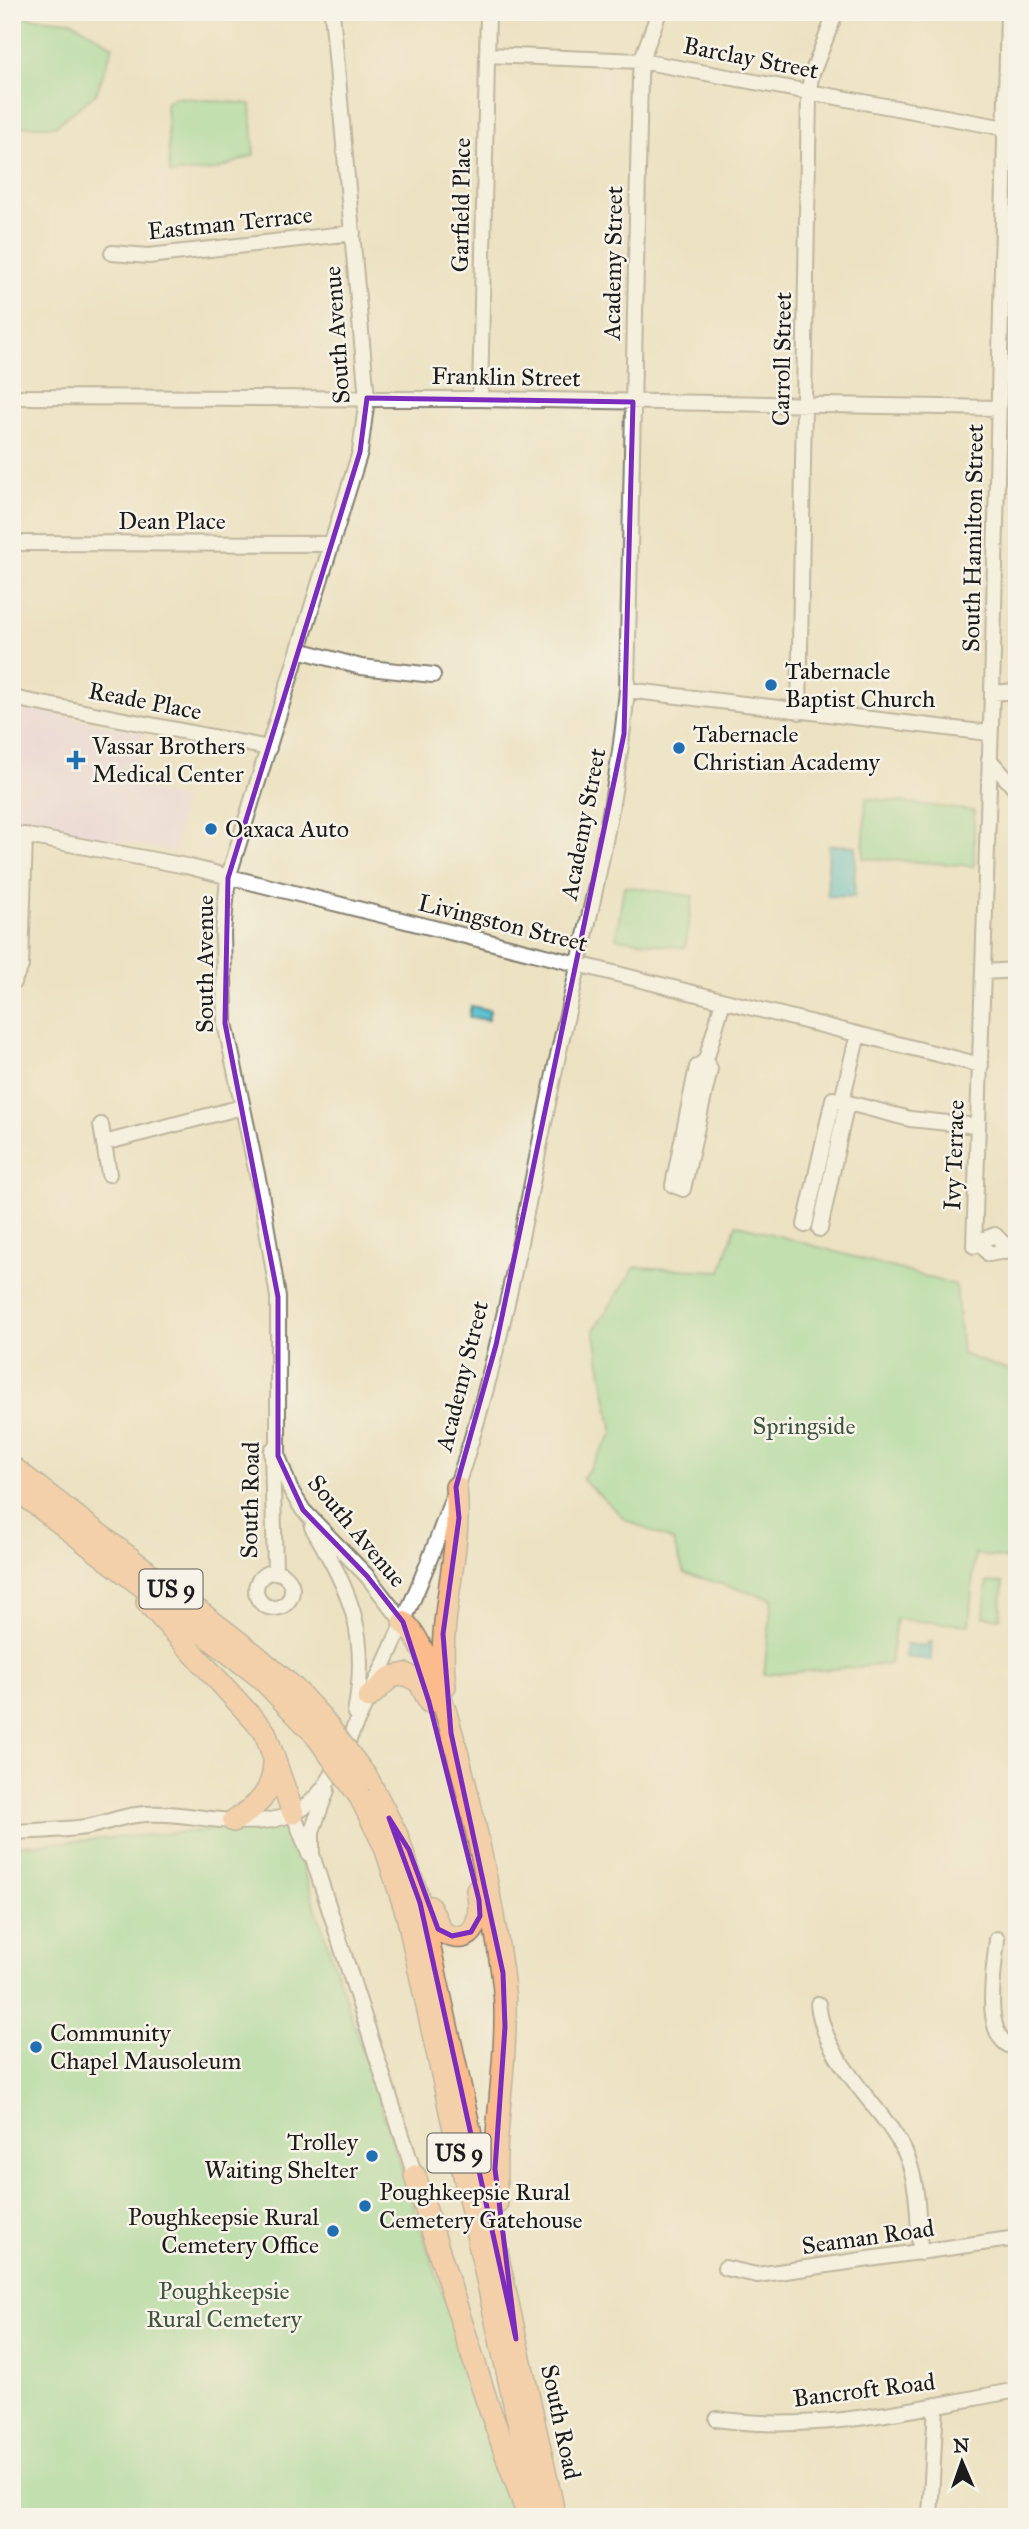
<svg xmlns="http://www.w3.org/2000/svg" width="1029" height="2529" viewBox="0 0 1029 2529" font-family="'IM FELL Great Primer',serif">
  <style>
    .built { fill: #ebd1ec }
    .green { fill: #8fdb98; stroke: #567c5a; stroke-width: 2 }
    .water { fill: #54c0ce; stroke: #386e75; stroke-width: 2 }
    .lines { fill: none; stroke-linecap: round; stroke-linejoin: round }
    .minor-casing { stroke: #847f6f; stroke-width: 18 }
    .highway-casing { stroke: #847f6f; stroke-width: 24 }
    .minor { stroke: #fff; stroke-width: 14 }
    .highway { stroke: #fbbb8c; stroke-width: 21 }
    .highway-bridge-casing { stroke: #847f6f; stroke-width: 24; stroke-linecap: butt }
    .highway-bridge { stroke: #fbbb8c; stroke-width: 21 }
    .marked { fill: none; stroke: #7b2cbf; stroke-width: 5; stroke-linejoin: round }
    .poi-dot { fill: #1f6fb2; stroke: #f7f3e8; stroke-width: 2.5 }
    .labels { text-anchor: middle; stroke-width: 5; stroke-linejoin: round; paint-order: stroke }
    .shield { fill: #f7f3e8; stroke: #5e5c59; stroke-width: 2 }
    .shield-label { font-size: 23px; font-weight: bold; fill: #1c1c1c }
    .street-label { font-size: 24px; fill: #1c1c1c; stroke: #f7f3e8 }
    .poi-label { font-size: 24px; fill: #1c1c1c; stroke: #f7f3e8; text-anchor: start }
    .park-label { font-size: 24px; fill: #3e5541; stroke: #f7f3e8 }
  </style>
  <rect width="100%" height="100%" fill="#f7f3e8"/>
  <filter id="ink" filterUnits="userSpaceOnUse"><feTurbulence type="fractalNoise" baseFrequency=".0143" numOctaves="2"/><feDisplacementMap in="SourceGraphic" scale="14" xChannelSelector="R" yChannelSelector="G"/><feConvolveMatrix kernelMatrix="1 2 1 2 8 2 1 2 1" color-interpolation-filters="sRGB"/></filter>
  <filter id="wash" filterUnits="userSpaceOnUse"><feTurbulence type="fractalNoise" baseFrequency=".00686" numOctaves="4" result="noise"/><feDisplacementMap in="SourceGraphic" scale="28" xChannelSelector="R" yChannelSelector="G"/><feGaussianBlur stdDeviation="1.57" result="paint"/><feColorMatrix in="noise" values="0 0 0 0 0 0 0 0 0 0 0 0 0 0 0 0 0 1.4 0 .05"/><feComposite in="paint" operator="in"/></filter>
  <g filter="url(#wash)">
    <rect width="100%" height="100%" fill="#ece2c2"/>
    <!-- built -->
    <path class="built" d="M12,705L145,733L134,786L183,799L175,852L25,822L12,841Z"/>
    <!-- green -->
    <path class="green" d="M12,16L71,21L113,46L96,94L55,126H12Z
      M174,97L251,104L254,155L216,170L170,174L166,103Z
      M866,798L974,811V866L863,858Z
      M624,886L693,896L685,948L616,938Z
      M736,1224L956,1285L962,1354L1017,1373V1561L975,1554L969,1625L896,1619L890,1664L764,1675L772,1599L684,1573L673,1541L626,1520L582,1479L613,1434L594,1330L635,1267L721,1271Z
      M987,1582L1003,1583L1000,1618L984,1617Z
      M288,1824L456,2334L525,2517H12V1846Z"/>
    <!-- water -->
    <path class="water" d="M829,845L856,846L854,897L827,896Z
      M471,1006L490,1010L488,1020L469,1017Z
      M928,1642H932L931,1660L905,1657L906,1644L927,1646Z"/>
  </g>
  <g filter="url(#ink)">
    <g class="lines">
      <defs>
        <path id="minor" d="M332,12L367,398L360,452L228,878L223,933L225,1023L261,1193L278,1297V1456L290,1489L303,1510L367,1576L403,1622
          M487,55L641,61L1005,128
          M112,253L148,256L353,233
          M12,397L480,399L999,408
          M480,399L488,12
          M12,543L332,544
          M299,650L361,667L433,675
          M627,690L989,733
          M992,693L1017,691
          M12,698L269,748
          M799,712L809,93L811,76L836,12
          M989,759L1017,791
          M12,833L186,866L981,1065
          M984,972L1017,970
          M12,984L21,966L25,835
          M706,1060L710,1069L683,1189L673,1185L697,1067L706,1060L723,1001
          M842,1100L858,1034
          M101,1125L109,1174
          M104,1143L242,1107
          M805,1225L833,1099L910,1119L977,1126
          M820,1229L847,1102
          M974,1246L992,693L1008,12
          M1005,1252L1003,1243L995,1235L984,1239L982,1245L989,1254L1017,1249
          M272,1450L275,1572
          M312,1527C351,1593 370,1635 355,1713
          M256 1590a18 18 0 1 1 36 0a18 18 0 1 1-36 0Z
          M327,1790L312,1831V1855L415,2176
          M293,1813L309,1854
          M12,1832C37,1831 62,1830 86,1827C103,1824 119,1817 136,1815C188,1807 255,1839 303,1808C334,1787 344,1746 360,1715C403,1627 443,1535 471,1441C509,1317 530,1187 557,1060C584,938 616,815 627,690L640,77L641,61L659,12
          M997,1939C995,1967 979,2042 1017,2048
          M818,2004C825,2064 879,2101 905,2152C919,2182 918,2221 920,2253
          M725,2268L757,2275L1017,2238
          M717,2419C816,2434 919,2408 1017,2390
          M930,2517L936,2405"/>
        <path id="highway" d="M12,1467L253,1653L294,1688L322,1718
          M12,1486L260,1677L315,1734
          M147,1602L265,1732L293,1813
          M403,1622C446,1651 504,1947 505,2007C507,2073 491,2137 497,2203
          M445,1686C436,1618 463,1553 456,1487
          M368,1698L391,1677L406,1674L420,1683L429,1702
          M368,1779L397,1835L420,1903L555,2517
          M360,1797L385,1847L407,1915L539,2517
          M233,1821C258,1807 274,1791 274,1761
          M430,1907L442,1932C476,1951 483,1915 477,1890
          M415,2176L487,2402L524,2505"/>
      </defs>
      <!-- minor casing -->
      <use href="#minor" class="minor-casing"/>
      <!-- highway casing -->
      <use href="#highway" class="highway-casing"/>
      <!-- minor -->
      <use href="#minor" class="minor"/>
      <!-- highway -->
      <use href="#highway" class="highway"/>
      <defs>
        <path id="highway-bridge" d="M322,1718L368,1779
          M315,1734L360,1797"/>
      </defs>
      <!-- highway-bridge casing -->
      <use href="#highway-bridge" class="highway-bridge-casing"/>
      <!-- highway-bridge -->
      <use href="#highway-bridge" class="highway-bridge"/>
    </g>
  </g>
  <!-- marked area -->
  <path d="M0 0H1029V2529H0ZM367,398L633,402L624,734L496,1345L456,1487L459,1518L443,1634L451,1733L503,1973L505,2027L495,2169L516,2339L420,1903L389,1818L409,1850L438,1929L452,1936L471,1932L480,1916L479,1900L429,1702L403,1622L367,1576L303,1510L278,1456V1297L225,1023L228,878L360,452Z" fill="#ece2c2" fill-opacity=".55" fill-rule="evenodd"/>
  <path class="marked" d="M367,398L633,402L624,734L496,1345L456,1487L459,1518L443,1634L451,1733L503,1973L505,2027L495,2169L516,2339L420,1903L389,1818L409,1850L438,1929L452,1936L471,1932L480,1916L479,1900L429,1702L403,1622L367,1576L303,1510L278,1456V1297L225,1023L228,878L360,452Z"/>
  <!-- markers -->
  <g class="poi-dot">
    <circle cx="771" cy="685" r="7"/>
    <circle cx="679" cy="748" r="7"/>
    <path d="M72.5 749.5h7v7h7v7h-7v7h-7v-7h-7v-7h7z"/>
    <circle cx="211" cy="829" r="7"/>
    <circle cx="36" cy="2047" r="7"/>
    <circle cx="372" cy="2156" r="7"/>
    <circle cx="365" cy="2206" r="7"/>
    <circle cx="333" cy="2231" r="7"/>
  </g>
  <g class="labels">
    <!-- shield labels -->
    <g class="shield">
      <rect x="139.5" y="1569.5" width="63" height="39" rx="5"/>
      <rect x="427.5" y="2133.5" width="63" height="39" rx="5"/>
    </g>
    <g class="shield-label">
      <text x="171" y="1597">US 9</text>
      <text x="459" y="2161">US 9</text>
    </g>
    <!-- street labels -->
    <g class="street-label">
      <text transform="translate(751 58) rotate(11)" y="8">Barclay Street</text>
      <text transform="translate(461 205) rotate(-89)" y="8">Garfield Place</text>
      <text transform="translate(230 223) rotate(-6)" y="8">Eastman Terrace</text>
      <text transform="translate(613 263) rotate(-89)" y="8">Academy Street</text>
      <text transform="translate(337 335) rotate(-94)" y="8">South Avenue</text>
      <text transform="translate(782 359) rotate(-89)" y="8">Carroll Street</text>
      <text transform="translate(506 377) rotate(1)" y="8">Franklin Street</text>
      <text x="172" y="529">Dean Place</text>
      <text transform="translate(973 538) rotate(-89)" y="8">South Hamilton Street</text>
      <text transform="translate(145 701) rotate(11)" y="8">Reade Place</text>
      <text transform="translate(583 824) rotate(-79)" y="8">Academy Street</text>
      <text transform="translate(503 923) rotate(14)" y="8">Livingston Street</text>
      <text transform="translate(205 964) rotate(-90)" y="8">South Avenue</text>
      <text transform="translate(954 1155) rotate(-88)" y="8">Ivy Terrace</text>
      <text transform="translate(462 1376) rotate(-76)" y="8">Academy Street</text>
      <text transform="translate(250 1500) rotate(-89)" y="8">South Road</text>
      <text transform="translate(357 1531) rotate(50)" y="8">South Avenue</text>
      <text transform="translate(868 2237) rotate(-8)" y="8">Seaman Road</text>
      <text transform="translate(864 2390) rotate(-7)" y="8">Bancroft Road</text>
      <text transform="translate(561 2422) rotate(78)" y="8">South Road</text>
    </g>
    <!-- poi labels -->
    <g class="poi-label">
      <text x="785" y="679">Tabernacle<tspan x="785" dy="28">Baptist Church</tspan></text>
      <text x="693" y="742">Tabernacle<tspan x="693" dy="28">Christian Academy</tspan></text>
      <text x="92" y="754">Vassar Brothers<tspan x="92" dy="28">Medical Center</tspan></text>
      <text x="225" y="837">Oaxaca Auto</text>
      <text x="50" y="2041">Community<tspan x="50" dy="28">Chapel Mausoleum</tspan></text>
      <text x="358" y="2150" text-anchor="end">Trolley<tspan x="358" dy="28">Waiting Shelter</tspan></text>
      <text x="379" y="2200">Poughkeepsie Rural<tspan x="379" dy="28">Cemetery Gatehouse</tspan></text>
      <text x="319" y="2225" text-anchor="end">Poughkeepsie Rural<tspan x="319" dy="28">Cemetery Office</tspan></text>
    </g>
    <!-- park labels -->
    <g class="park-label">
      <text x="804" y="1434">Springside</text>
      <text x="224" y="2299">Poughkeepsie<tspan x="224" dy="28">Rural Cemetery</tspan></text>
    </g>
  </g>
  <!-- margin -->
  <rect width="1029" height="2529" fill="none" stroke="#f7f3e8" stroke-width="42"/>
  <!-- north arrow -->
  <g transform="translate(962 2462) rotate(358)" stroke="#f7f3e8" stroke-width="5" paint-order="stroke">
  <path d="M0-5L12 26L0 18L-12 26Z" fill="#1c1c1c"/>
  <text y="-10" font-size="19" font-weight="bold" text-anchor="middle" fill="#1c1c1c">N</text>
  </g>
</svg>
